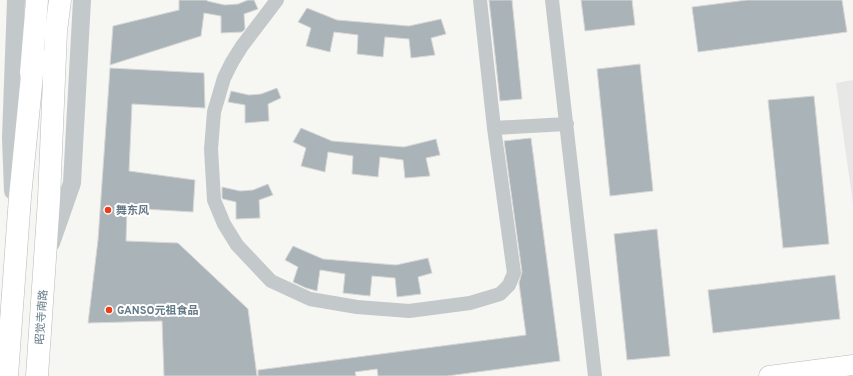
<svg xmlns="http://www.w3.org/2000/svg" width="853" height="376" viewBox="0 0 853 376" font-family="Overpass,'Noto Sans SC',sans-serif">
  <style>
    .built { fill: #e7e8e6 }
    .building { fill: #aab4b8; stroke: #d8d7d5 }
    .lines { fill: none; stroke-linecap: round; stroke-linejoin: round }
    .secondary-casing { stroke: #b5bcbf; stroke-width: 21 }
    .primary-casing { stroke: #b6bbbe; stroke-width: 23 }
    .trunk-casing { stroke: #b7bbbe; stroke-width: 23 }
    .minor { stroke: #c3c8cb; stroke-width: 14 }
    .tertiary { stroke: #c3c8cb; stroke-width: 18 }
    .secondary { stroke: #fff; stroke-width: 20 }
    .primary { stroke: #fff; stroke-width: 22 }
    .trunk { stroke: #fff; stroke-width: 22 }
    .poi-dot { fill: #f03b18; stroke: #fff; stroke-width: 1.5 }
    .labels { text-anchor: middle; stroke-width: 4; stroke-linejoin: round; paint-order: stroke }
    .poi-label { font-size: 11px; font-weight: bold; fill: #637986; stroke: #fff; text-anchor: start }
    .street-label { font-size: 11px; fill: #637986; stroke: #fff }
  </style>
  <rect width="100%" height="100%" fill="#f6f6f2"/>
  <!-- built -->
  <path class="built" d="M853,80V204L836,83Z"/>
  <!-- building -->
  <path class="building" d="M179,0H207V1L225,5L238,4L248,0H254L258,9L244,14L245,29L242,32L221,33V16L204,13L201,36L110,65L113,26L179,10Z
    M489,0H512L522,99L500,101Z
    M581,0H632L635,25L585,31Z
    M747,0H842L847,32L698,52L692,7Z
    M307,8L337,20L409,26L441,19L446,34L431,38L435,55L411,58L409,39L385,37L383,57L357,54L358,35L334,32L330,52L306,46L311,28L298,22Z
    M640,64L653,191L610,196L597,69Z
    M110,68L204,73L205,108L132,104L129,171L195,180L193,212L127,208L126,241L178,243L248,309L257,376H164L162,321L88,323L98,240Z
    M277,88L281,98L268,104L269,121L245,123V105L228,102L231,91L249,95L261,94Z
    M814,96L829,244L783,248L768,100Z
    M301,128L332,141L404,147L436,139L440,155L426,158L430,176L405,178L403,160L380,157L378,177L352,174L353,156L328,152L325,172L301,166L306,148L293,142Z
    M531,138L560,361L447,376H378L377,369L355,372L356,376H258V370L526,335L519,283L522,272L504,141Z
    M268,184L273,195L259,200L260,218L236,219V202L223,199L222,198V187L240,191L253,190Z
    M657,229L670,356L627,360L614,234Z
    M293,246L323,259L396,265L428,258L432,273L418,277L421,294L397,297L395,278L372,276L370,296L343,293L345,274L320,270L317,291L306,288L293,282L298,267L285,260Z
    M835,275L840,319L713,333L708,290Z"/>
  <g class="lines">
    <defs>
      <path id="secondary" d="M769,376L853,365"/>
      <path id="primary" d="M7,376L20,197L34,55
        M37,376L49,199L56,31L60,0"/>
      <path id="trunk" d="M31,73L37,0"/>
    </defs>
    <!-- secondary casing -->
    <use href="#secondary" class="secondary-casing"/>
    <!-- primary casing -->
    <use href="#primary" class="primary-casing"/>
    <!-- trunk casing -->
    <use href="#trunk" class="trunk-casing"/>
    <!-- minor -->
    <path class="minor" d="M277,0L242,46L232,62L224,78L214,112L211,149L214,200L224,224L237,245L271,281L310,299L357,307L409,311L470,303L500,294L509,285L514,273L494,128L480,0
      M552,0L595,376
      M494,128L567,124"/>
    <!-- tertiary -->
    <path class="tertiary" d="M13,191L11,138L16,0
      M51,243L72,183L82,0"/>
    <!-- secondary -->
    <use href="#secondary" class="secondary"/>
    <!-- primary -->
    <use href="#primary" class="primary"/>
    <!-- trunk -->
    <use href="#trunk" class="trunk"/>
  </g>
  <!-- markers -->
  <g class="poi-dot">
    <circle cx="108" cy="210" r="4"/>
    <circle cx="109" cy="310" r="4"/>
  </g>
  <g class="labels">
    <!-- poi labels -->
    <g class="poi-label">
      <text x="116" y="214">舞东风</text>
      <text x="117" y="314">GANSO元祖食品</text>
    </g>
    <!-- street labels -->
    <g class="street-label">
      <text transform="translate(41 317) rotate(-86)" y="4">昭觉寺南路</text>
    </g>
  </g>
</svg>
